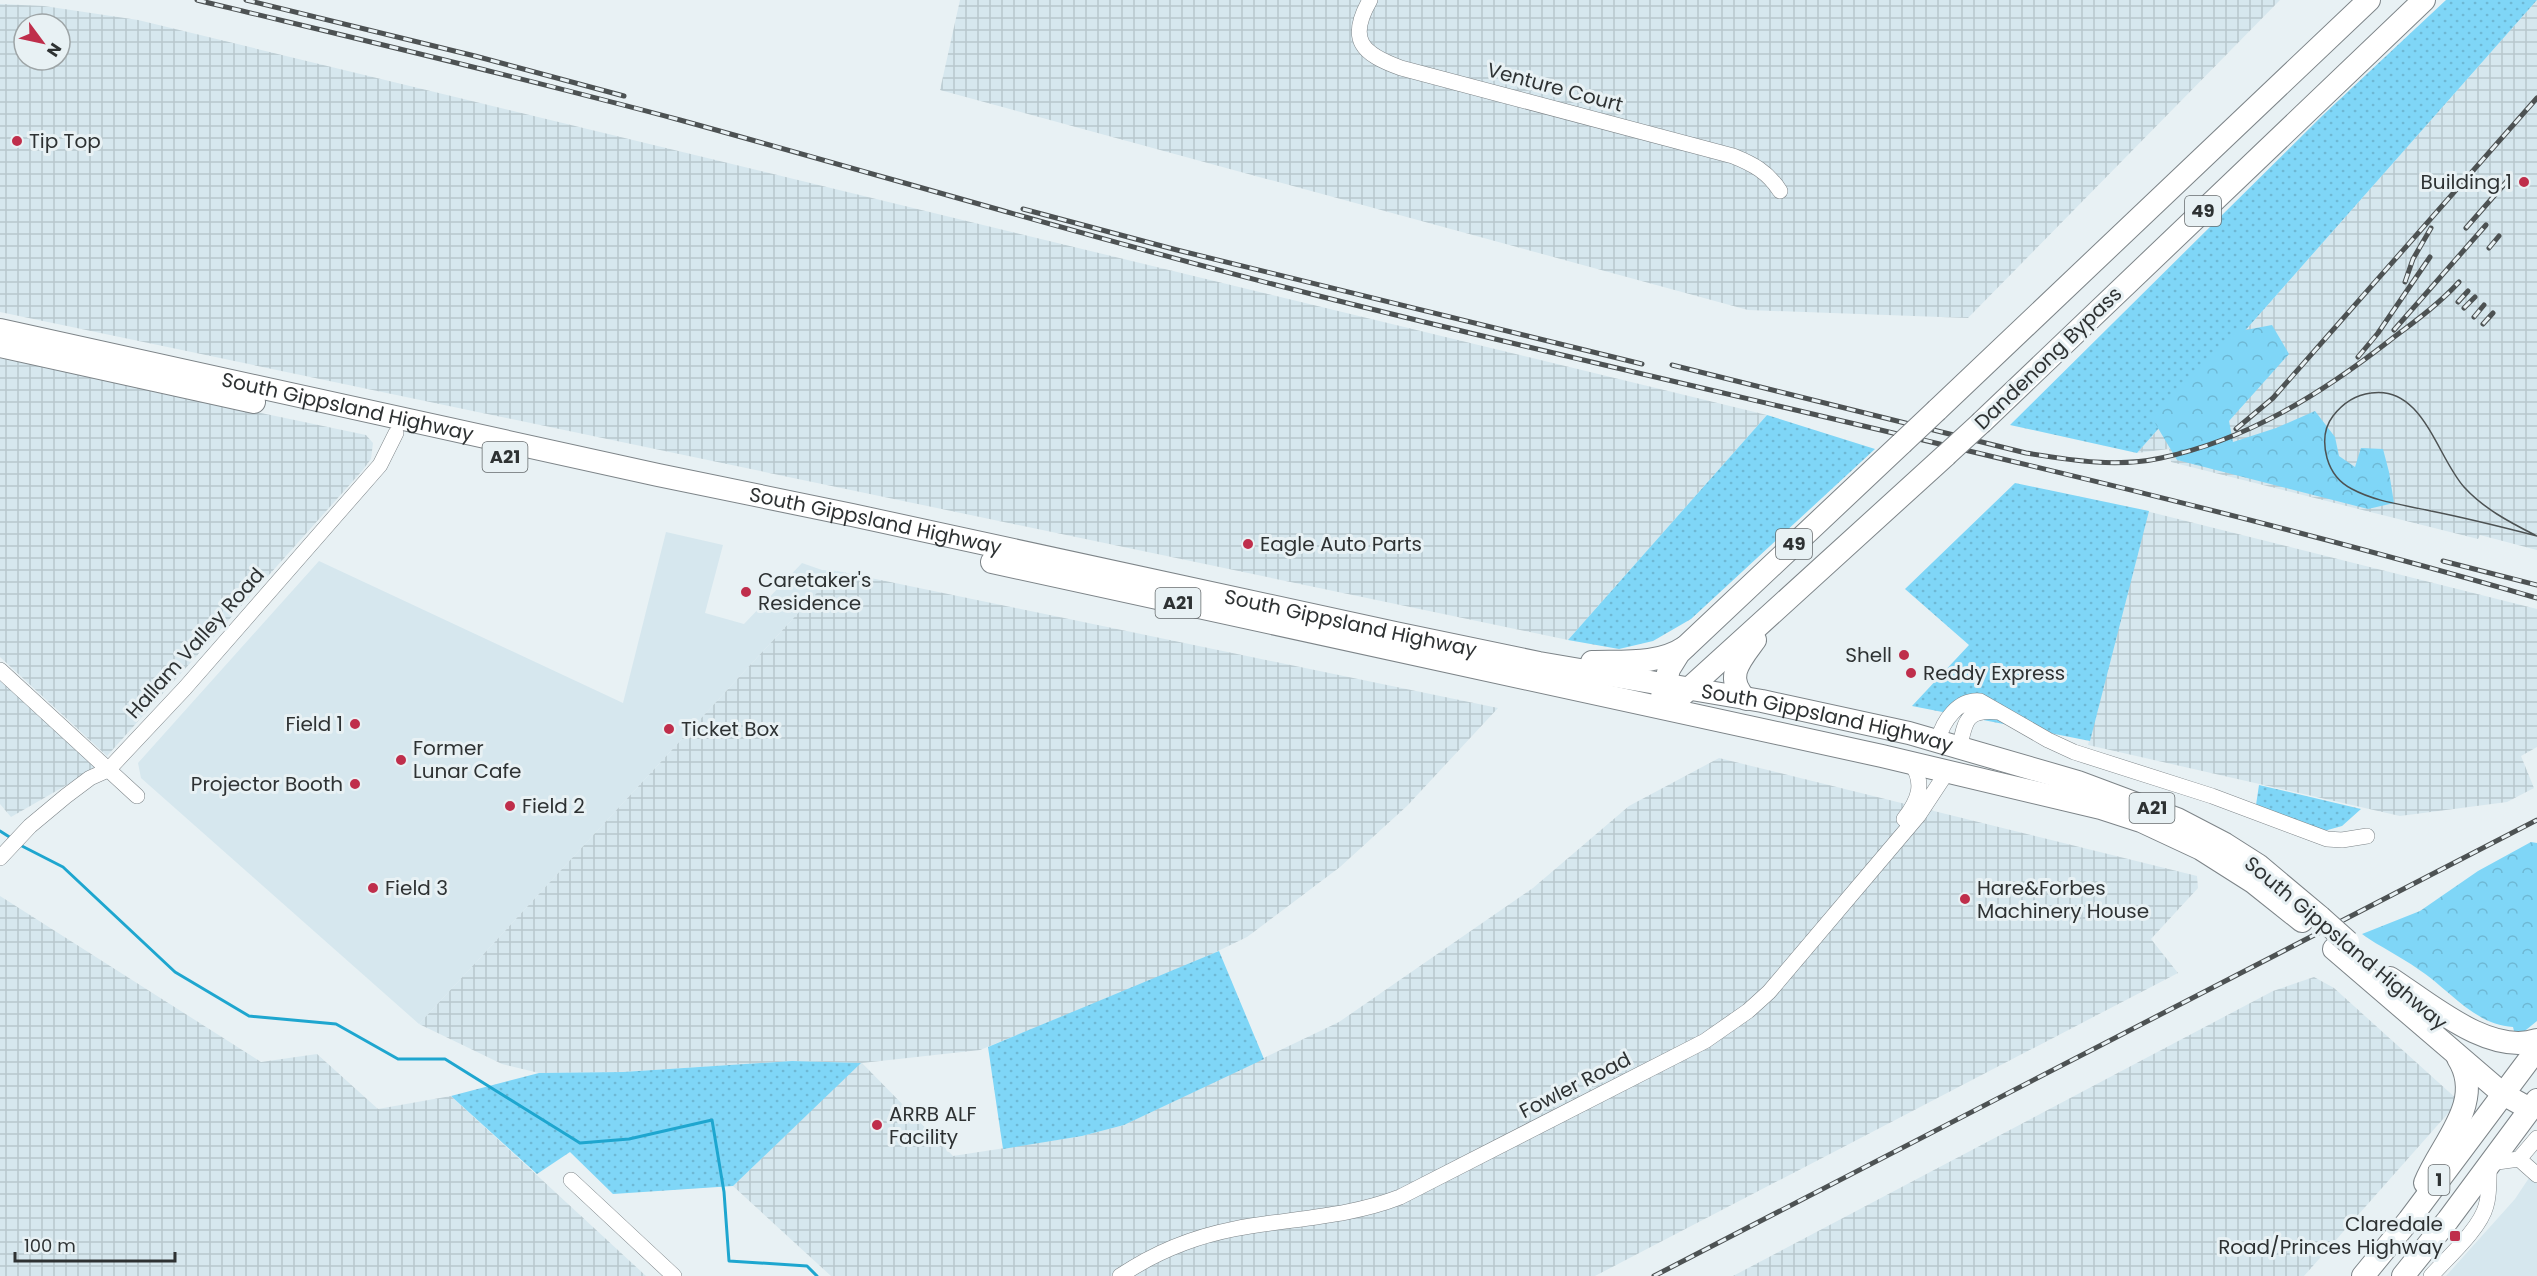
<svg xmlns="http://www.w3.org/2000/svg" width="2537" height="1276" viewBox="0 0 2537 1276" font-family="Poppins,sans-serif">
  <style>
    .built { fill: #d6e7ee }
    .industrial { fill: url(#industrial-grid); fill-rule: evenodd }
    .grass { fill: url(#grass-dots) }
    .forest { fill: url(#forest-crowns) }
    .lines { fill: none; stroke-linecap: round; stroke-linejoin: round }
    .stream { stroke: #1ea6cf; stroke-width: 3 }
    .minor-casing { stroke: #7d8488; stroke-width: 16 }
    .highway-casing { stroke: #7d8488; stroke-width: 24 }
    .minor { stroke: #fff; stroke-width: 15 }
    .highway { stroke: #fff; stroke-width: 22 }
    .tram { stroke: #4d5253; stroke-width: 1.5 }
    .rail-casing { stroke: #4d5253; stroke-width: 5 }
    .rail { stroke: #e8f1f4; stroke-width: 3; stroke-dasharray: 9; stroke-linecap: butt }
    .highway-bridge-casing { stroke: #7d8488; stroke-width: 24; stroke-linecap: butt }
    .highway-bridge { stroke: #fff; stroke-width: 22 }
    .poi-dot { fill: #bf2e4b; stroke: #e8f1f4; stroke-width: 2 }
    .labels { text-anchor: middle; stroke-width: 6; stroke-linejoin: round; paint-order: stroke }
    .shield { fill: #e8f1f4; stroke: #666b6d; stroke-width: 1.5 }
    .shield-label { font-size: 18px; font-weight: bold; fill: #2e3233 }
    .street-label { font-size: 20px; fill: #2e3233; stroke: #e8f1f4 }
    .poi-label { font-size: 20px; fill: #2e3233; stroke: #e8f1f4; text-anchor: start }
  </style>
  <defs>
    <pattern id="industrial-grid" width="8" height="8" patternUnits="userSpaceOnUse" patternTransform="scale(1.5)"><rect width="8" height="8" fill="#d6e7ee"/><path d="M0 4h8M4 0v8" fill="none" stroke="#b8c7cd"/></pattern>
    <pattern id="grass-dots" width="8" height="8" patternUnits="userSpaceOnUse" patternTransform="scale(1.5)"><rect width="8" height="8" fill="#7fd6f7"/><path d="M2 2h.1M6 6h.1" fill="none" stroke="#6eb8d4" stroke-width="1.8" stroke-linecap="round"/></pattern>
    <pattern id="forest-crowns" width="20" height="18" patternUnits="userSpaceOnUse" patternTransform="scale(1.5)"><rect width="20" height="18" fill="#7fd6f7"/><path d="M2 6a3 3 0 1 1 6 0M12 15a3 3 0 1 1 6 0" fill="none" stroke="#6eb8d4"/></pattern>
  </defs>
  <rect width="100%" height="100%" fill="#e8f1f4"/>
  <!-- built -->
  <path class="built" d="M666,532L723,545L705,613L744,624L802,563L822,570L837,571L419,1024L141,778L138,763L319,561L623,703Z
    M2537,1166V1276H2446L2515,1199Z"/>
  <!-- industrial -->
  <path class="industrial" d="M960,0H2280L1968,318L1748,310L940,90Z
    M2537,0V550L2480,535L2478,539L2171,462L2169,449L2137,453Z
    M0,4L44,6L138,20L1767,415L1568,640L0,312ZM24,24H60V60H24Z
    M0,358L366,435L373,443L371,459L362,471L107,756L0,657Z
    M2146,511L2537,609V747L2521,756L2534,788L2507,802L2400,816L2088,745Z
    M837,571L1498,708L1407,806L1340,867L1247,937L1185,967L980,1050L862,1063L953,1156L1082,1136L1124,1125L1339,1022L1533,888L1629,806L1719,758L2197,876L2198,888L2151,939L2178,973L1595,1276H831L733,1186L860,1063L792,1061L623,1072L539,1073L502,1064L419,1024Z
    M0,678L98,767L11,817L0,804Z
    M0,896L261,1062L317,1054L378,1109L451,1096L646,1276H0Z
    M2314,977L2334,988L2459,1101L2304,1276H1733L2273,991Z"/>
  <!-- grass -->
  <path class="grass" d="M2446,0H2537L2137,453L2010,425L2323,115Z
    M1767,415L1875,449L1691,619L1653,641L1619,649L1568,640Z
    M2015,483L2149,511L2090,741L1912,706L1969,645L1905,589Z
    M2259,785L2361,809L2342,826L2324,831L2256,805Z
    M1219,951L1264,1059L1124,1125L1082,1136L1003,1149L988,1047Z
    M792,1061L861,1063L733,1186L613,1194L570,1152L537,1174L451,1096L539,1073L623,1072Z"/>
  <!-- forest -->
  <path class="forest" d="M2272,325L2289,354L2229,421L2233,442L2276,428L2315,411L2335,437L2339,456L2355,467L2361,448L2383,449L2389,472L2394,503L2368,509L2177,460L2152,418L2235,332Z
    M2531,842L2537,843V1021L2521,1034L2515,1035L2513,1027C2474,1025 2448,988 2418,969C2400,956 2380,947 2362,934L2420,911L2478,871Z"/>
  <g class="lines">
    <!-- stream -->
    <path class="stream" d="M0,831L11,838
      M18,844L63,867L175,972L249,1016L336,1024L398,1059H445L580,1143L629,1139L712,1120L724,1192L729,1261L807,1266L817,1276"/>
    <defs>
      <path id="minor" d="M1370,0C1347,40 1362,54 1401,68L1733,156C1753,164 1768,172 1780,191
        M0,670L137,796
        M1938,740C1943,721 1958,699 1980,701L2048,740L2074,752L2212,796L2327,839L2342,840L2367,836
        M1960,746C1965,719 1968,709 1999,712
        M1904,819C1919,800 1925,783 1911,763
        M0,858L30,826L66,796L90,778L108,770L185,688L380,465L396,433
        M2519,1159L2537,1138
        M2490,1163L2519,1159L2537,1175
        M571,1180L674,1276
        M1120,1276C1154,1253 1193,1237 1234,1229C1290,1218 1346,1218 1400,1197L1705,1041L1748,1011L1769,992L1918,816L1947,772
        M2431,1276C2447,1258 2480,1229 2486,1206C2490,1193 2489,1178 2489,1164"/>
      <g id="highway">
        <path id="s1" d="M0,330L658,475L852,515L1395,633L1539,663L1762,701L1909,733L2078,782L2177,819L2225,844L2258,865L2320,917"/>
        <path d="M0,346L254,402"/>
        <path d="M1937,410L2369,0"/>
        <path d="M1982,422L2424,0"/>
        <path d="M992,562L1882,756L2101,808L2141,821L2201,849L2253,882L2302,921"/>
        <path d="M1592,662C1622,661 1659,665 1685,647"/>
        <path d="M1681,696L1946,455"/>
        <path d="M1662,697L1669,669L1679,653L1902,443"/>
        <path d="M1746,699C1723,678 1741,659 1755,640"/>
        <path d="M2334,949L2503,1094L2530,1109"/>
        <path d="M2390,978C2429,1003 2489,1056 2537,1040"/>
        <path d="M2425,1183C2441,1143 2486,1102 2458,1058"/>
        <path d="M2363,1276L2409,1220L2537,1049"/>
        <path d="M2403,1276L2448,1220L2537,1100"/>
      </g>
    </defs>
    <!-- minor casing -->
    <use href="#minor" class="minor-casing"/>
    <!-- highway casing -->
    <use href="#highway" class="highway-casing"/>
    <!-- minor -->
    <use href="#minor" class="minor"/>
    <!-- highway -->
    <use href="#highway" class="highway"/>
    <!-- tram -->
    <path class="tram" d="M2535,535C2509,522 2483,508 2464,487C2437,457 2423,385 2371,393C2355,395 2343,403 2333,416C2323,429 2323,443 2327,458C2331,472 2340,483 2352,489C2376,502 2405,505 2431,511C2466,518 2502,527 2537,536"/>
    <defs>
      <path id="rail" d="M197,0C358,39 520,77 680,120C898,180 1115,245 1335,300C1736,400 2140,483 2537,598
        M246,0L475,56L624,96
        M1023,209L1177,250L1642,364
        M2466,228L2508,180
        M2489,248L2499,236
        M2405,282L2413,259L2431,228
        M2458,302L2468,291
        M2464,308L2475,297
        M2474,317L2484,305
        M2483,324L2493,313
        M2394,330L2486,225
        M2358,357L2378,333L2430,257
        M1672,365L2026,453C2070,460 2116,468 2161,458C2247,440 2321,394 2389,341C2414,322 2438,305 2459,282
        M2236,429L2273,398L2537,98
        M2443,561L2537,585
        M1654,1276L2537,820"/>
    </defs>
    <!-- rail casing -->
    <use href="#rail" class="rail-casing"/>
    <!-- rail -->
    <use href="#rail" class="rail"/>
    <defs>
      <path id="highway-bridge" d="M1902,443L1937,410
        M1946,455L1982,422
        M2320,917L2348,942"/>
    </defs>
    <!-- highway-bridge casing -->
    <use href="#highway-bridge" class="highway-bridge-casing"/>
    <!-- highway-bridge -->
    <use href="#highway-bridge" class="highway-bridge"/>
  </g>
  <!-- markers -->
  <g class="poi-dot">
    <circle cx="17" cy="141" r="6"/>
    <circle cx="2524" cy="182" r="6"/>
    <circle cx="1248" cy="544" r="6"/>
    <circle cx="746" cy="592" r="6"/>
    <circle cx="1904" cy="655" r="6"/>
    <circle cx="1911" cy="673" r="6"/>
    <circle cx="355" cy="724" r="6"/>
    <circle cx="669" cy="729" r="6"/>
    <circle cx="401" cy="760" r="6"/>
    <circle cx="355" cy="784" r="6"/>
    <circle cx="510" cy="806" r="6"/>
    <circle cx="373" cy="888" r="6"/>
    <circle cx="1965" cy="899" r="6"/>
    <circle cx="877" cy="1125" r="6"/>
    <rect x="2449" y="1230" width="12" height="12" rx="3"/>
  </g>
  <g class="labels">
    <!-- shield labels -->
    <g class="shield">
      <rect x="2185" y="196" width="36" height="30" rx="4.5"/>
      <rect x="482.5" y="442" width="45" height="30" rx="4.5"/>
      <rect x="1776" y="529" width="36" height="30" rx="4.5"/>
      <rect x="1155.5" y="588" width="45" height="30" rx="4.5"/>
      <rect x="2129.5" y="793" width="45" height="30" rx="4.5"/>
      <rect x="2428.5" y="1165" width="21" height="30" rx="4.5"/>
    </g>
    <g class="shield-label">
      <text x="2203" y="217">49</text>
      <text x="505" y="463">A21</text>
      <text x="1794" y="550">49</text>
      <text x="1178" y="609">A21</text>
      <text x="2152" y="814">A21</text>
      <text x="2439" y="1186">1</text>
    </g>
    <!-- street labels -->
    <g class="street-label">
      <text transform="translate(1555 87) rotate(15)" y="7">Venture Court</text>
      <text transform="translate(2048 358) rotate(-44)" y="7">Dandenong Bypass</text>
      <text dy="7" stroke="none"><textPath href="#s1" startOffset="356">South Gippsland Highway</textPath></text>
      <text dy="7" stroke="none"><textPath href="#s1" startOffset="896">South Gippsland Highway</textPath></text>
      <text dy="7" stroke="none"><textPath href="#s1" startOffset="1382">South Gippsland Highway</textPath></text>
      <text transform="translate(195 643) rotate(-48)" y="7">Hallam Valley Road</text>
      <text dy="7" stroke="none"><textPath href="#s1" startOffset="1868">South Gippsland Highway</textPath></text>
      <text transform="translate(2346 943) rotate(40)" y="7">South Gippsland Highway</text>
      <text transform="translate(1575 1085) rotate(-27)" y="7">Fowler Road</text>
    </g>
    <!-- poi labels -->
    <g class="poi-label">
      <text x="29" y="148">Tip Top</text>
      <text x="2512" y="189" text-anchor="end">Building 1</text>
      <text x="1260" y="551">Eagle Auto Parts</text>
      <text x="758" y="587">Caretaker's<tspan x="758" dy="23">Residence</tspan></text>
      <text x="1892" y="662" text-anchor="end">Shell</text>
      <text x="1923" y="680">Reddy Express</text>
      <text x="343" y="731" text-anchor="end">Field 1</text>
      <text x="681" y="736">Ticket Box</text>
      <text x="413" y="755">Former<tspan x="413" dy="23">Lunar Cafe</tspan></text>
      <text x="343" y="791" text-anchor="end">Projector Booth</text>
      <text x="522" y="813">Field 2</text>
      <text x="385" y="895">Field 3</text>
      <text x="1977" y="895">Hare&amp;Forbes<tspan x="1977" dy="23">Machinery House</tspan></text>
      <text x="889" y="1121">ARRB ALF<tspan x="889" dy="23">Facility</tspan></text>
      <text x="2443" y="1231" text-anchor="end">Claredale<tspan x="2443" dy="23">Road/Princes Highway</tspan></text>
    </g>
  </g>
  <!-- north arrow -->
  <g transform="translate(42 42) rotate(123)"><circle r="28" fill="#e8f1f4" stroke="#9ea5a7" stroke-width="1.5"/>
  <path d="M0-4.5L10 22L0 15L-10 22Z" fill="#bf2e4b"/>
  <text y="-9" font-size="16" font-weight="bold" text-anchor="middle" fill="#2e3233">N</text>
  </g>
  <!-- scale -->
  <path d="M15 1252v9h160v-9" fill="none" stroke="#2e3233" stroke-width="3"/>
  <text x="24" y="1252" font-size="18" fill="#2e3233" stroke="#e8f1f4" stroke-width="4.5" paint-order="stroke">100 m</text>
</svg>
